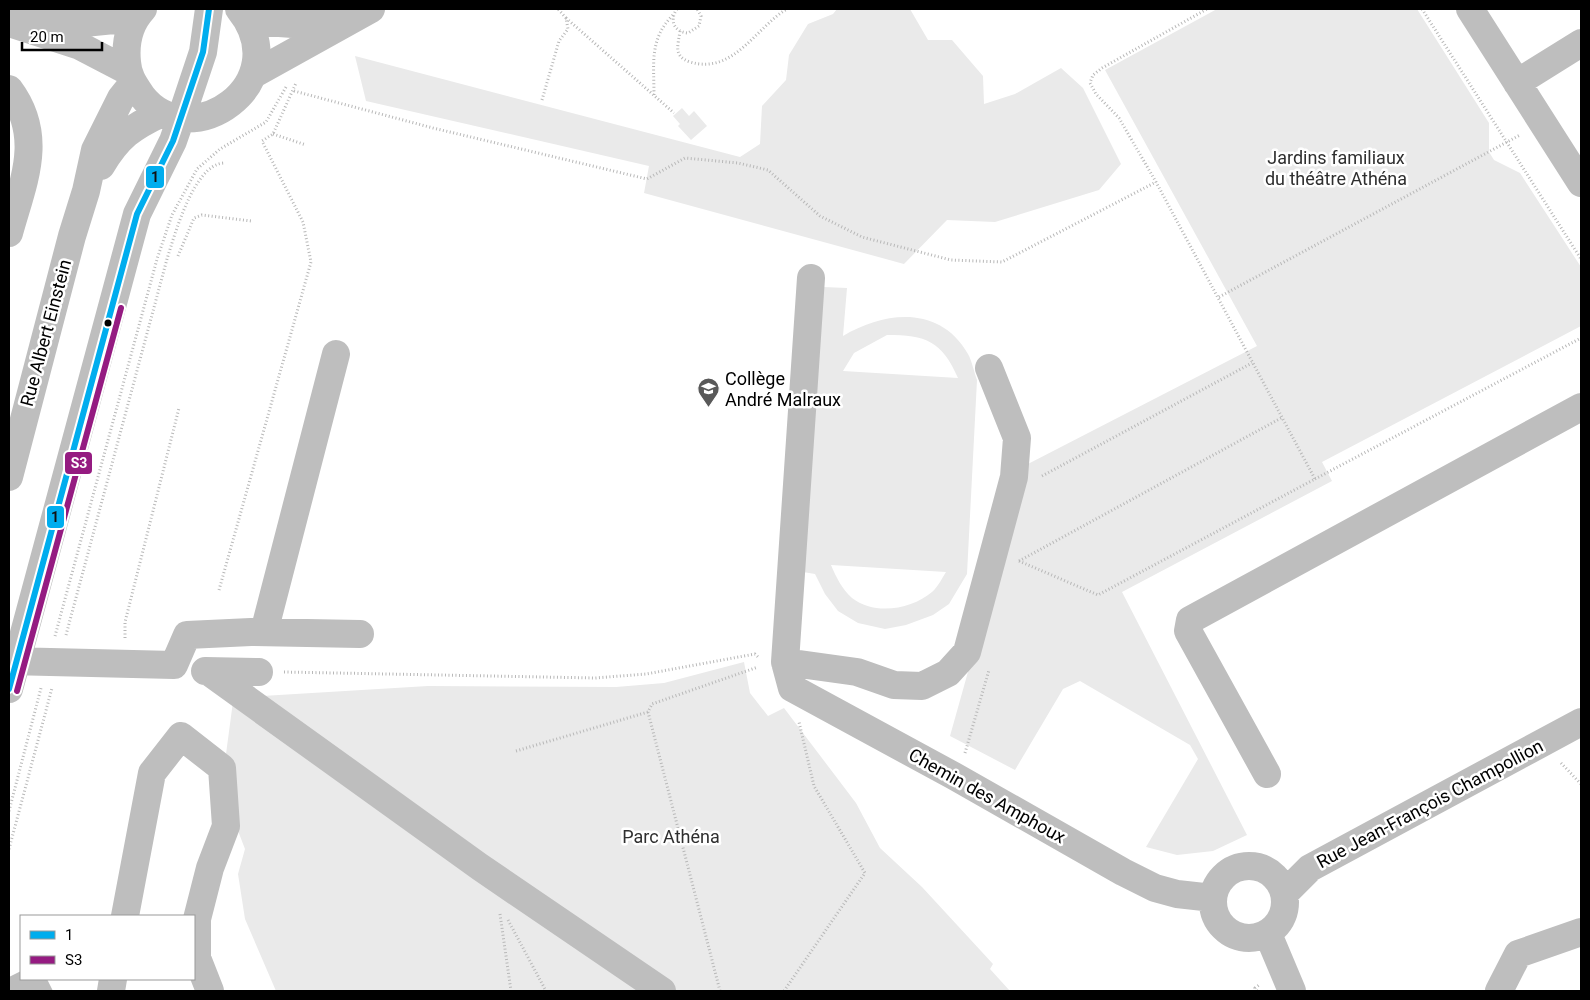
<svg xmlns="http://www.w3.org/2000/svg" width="1590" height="1000" viewBox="0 0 1590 1000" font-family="Roboto,sans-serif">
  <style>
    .green { fill: #eaeaea; fill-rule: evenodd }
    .water { fill: #bcbcbc }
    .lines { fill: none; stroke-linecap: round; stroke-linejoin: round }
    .path { stroke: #b8b8b8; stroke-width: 3; stroke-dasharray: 1 2.5; stroke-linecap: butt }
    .minor { stroke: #bebebe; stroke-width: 28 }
    .bus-1-casing { stroke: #fff; stroke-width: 10 }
    .bus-2-casing { stroke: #fff; stroke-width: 10 }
    .bus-1 { stroke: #00adee; stroke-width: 6 }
    .bus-2 { stroke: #951b81; stroke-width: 6 }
    .bus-dot { fill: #000; stroke: #fff; stroke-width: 2 }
    .labels { text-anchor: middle; stroke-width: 5; stroke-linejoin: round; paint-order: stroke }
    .park-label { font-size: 18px; fill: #2f2f2f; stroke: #fff }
    .street-label { font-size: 18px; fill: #000; stroke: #fff }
    .poi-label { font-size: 18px; fill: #000; stroke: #fff; text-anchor: start }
    .line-badge { stroke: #fff; stroke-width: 2 }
    .badge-label { font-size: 14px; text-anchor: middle; font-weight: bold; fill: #fff }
    .pale-badge-label { font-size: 14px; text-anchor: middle; font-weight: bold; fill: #111 }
  </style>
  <rect width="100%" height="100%" fill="#fff"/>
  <!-- green -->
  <path class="green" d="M837,9H910L928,40H952L983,76L984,104L1015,94L1061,68L1083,88L1121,164L1099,190L995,222L947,220L904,264L644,193L649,166L366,101L355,56L740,157L760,144L762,106L786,80L789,55L808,24L833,14Z
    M1217,9H1417L1489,123V152L1494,160L1520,173L1581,267V326L1322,462L1332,481L1122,592L1247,835L1213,851L1177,855L1146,847L1198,759L1190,745L1080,681L1063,689L1015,770L950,736L1026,465L1257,346L1105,70Z
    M682,108L689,116L694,111L707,126L691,140L678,126L680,124L673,116Z
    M823,287L847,288L843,336C885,311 940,305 968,354C972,361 974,372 977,380L967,574L949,604L933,615L906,625L885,629L858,623L838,611L825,594L815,574L803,572ZM887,335C926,335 942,341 958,378L843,371L854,353ZM831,565L946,572C942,578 938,587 932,592C912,609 875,616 852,598C842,589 836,577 831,565Z
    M744,662L750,693L768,716L784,708L856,803L880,848L922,887L993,964L990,969L1010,991H276L245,919L238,874L245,849L235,823L226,754L236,679L245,697L428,686L616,687L664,683Z"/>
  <!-- water -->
  <path class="water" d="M21,971V979H47L53,991H9V977Z"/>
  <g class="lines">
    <!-- path -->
    <path class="path" d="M677,9C669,20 674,32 688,33L699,26L701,16L697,9
      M1422,9L1581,259
      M566,18L674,113
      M680,31C678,46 673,56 690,62C734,75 756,27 787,9
      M294,91L433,128L647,179L685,158L738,163L768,170L820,216L862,237L951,260L1002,262L1156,182
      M654,95C654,64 649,39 673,15
      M542,100L559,41L568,29L566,18L558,9
      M273,134L306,145
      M178,256L194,218L202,215L251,221
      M1219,297L1520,135
      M1042,476L1252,363
      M1315,479L1581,338
      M1019,561L1098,595L1315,479L1156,182L1119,118L1096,94L1090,83L1093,75L1102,68L1207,9
      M1019,561L1283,417
      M219,590L311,262L303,222L262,141L273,134L296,83
      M66,635L167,259C175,234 194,164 224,163
      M55,636L157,259L172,215L197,169L220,149L266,122L286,87
      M125,638V622L179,408
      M284,672L595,678L646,674L755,654L758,657
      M648,712L720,991
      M516,751L648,712L652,704L758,667
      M965,753L989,670
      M1561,763L1581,784
      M9,811L41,688
      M9,849L52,688
      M500,914L511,991
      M508,920L546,991
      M784,991L865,873L814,786L799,722
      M1257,991L1255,988L1259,985"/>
    <!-- minor -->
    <path class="minor" d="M143,9C129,24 125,42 127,62C128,76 134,84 142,96C189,157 299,83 239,9
      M1470,9L1581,183
      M24,17L84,23L134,18
      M249,21L293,24L335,9
      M9,23L80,46L128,71
      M254,74L371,9
      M1517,83L1581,43
      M9,89C45,137 23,182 9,233
      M101,166C118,137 132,127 162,113
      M811,278L785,662L792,688L954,776L1123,872L1155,888L1177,894L1213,898
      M9,477L72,236L86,191L95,150L121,98L133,83
      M264,632L336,354
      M9,661L174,665L187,635L251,632L360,634
      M785,662L857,672L894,685L922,686L948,673L967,652L1014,477L1017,438L989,368
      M205,671L259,672
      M209,672L480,867L662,991
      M9,689L137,214L173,141L181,118L203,52L209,9
      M1267,774L1188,631L1190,620L1581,407
      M1213 902a36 36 0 1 1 72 0a36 36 0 1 1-72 0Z
      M1285,893L1310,868L1581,722
      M125,916L152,773L181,736L222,768L226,826L210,868L197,919V958L210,991
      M1268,934L1292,991
      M111,991L113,979
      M1499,991L1518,954L1581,932"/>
    <defs>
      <path id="bus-1" d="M9,689L137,214L173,141L203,52L209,9"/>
      <path id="bus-2" d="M17,691L121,308"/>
    </defs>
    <!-- bus-1 casing -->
    <use href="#bus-1" class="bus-1-casing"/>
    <!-- bus-2 casing -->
    <use href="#bus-2" class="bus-2-casing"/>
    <!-- bus-1 -->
    <use href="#bus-1" class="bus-1"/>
    <!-- bus-2 -->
    <use href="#bus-2" class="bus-2"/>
  </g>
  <!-- icons -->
  <defs>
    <symbol id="school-pin" viewBox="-11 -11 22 30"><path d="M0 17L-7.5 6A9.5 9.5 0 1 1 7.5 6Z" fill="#595959" stroke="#fff"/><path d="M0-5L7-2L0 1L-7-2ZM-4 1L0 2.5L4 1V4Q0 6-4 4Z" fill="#fff"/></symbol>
  </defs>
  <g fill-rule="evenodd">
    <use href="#school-pin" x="696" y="376" width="25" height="34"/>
  </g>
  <!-- markers -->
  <circle class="bus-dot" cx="108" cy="323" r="4.5"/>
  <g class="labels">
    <!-- park labels -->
    <g class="park-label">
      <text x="1336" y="164">Jardins familiaux<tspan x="1336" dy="21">du théâtre Athéna</tspan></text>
      <text x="671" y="843">Parc Athéna</text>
    </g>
    <!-- street labels -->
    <g class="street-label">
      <text transform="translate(46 333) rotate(-75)" y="6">Rue Albert Einstein</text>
      <text transform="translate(987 796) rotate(29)" y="6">Chemin des Amphoux</text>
      <text transform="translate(1430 804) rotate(-28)" y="6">Rue Jean-François Champollion</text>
    </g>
    <!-- poi labels -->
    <g class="poi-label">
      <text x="725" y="385">Collège<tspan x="725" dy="21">André Malraux</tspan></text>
    </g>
  </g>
  <g class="line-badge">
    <rect x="145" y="165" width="20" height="24" rx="5" fill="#00adee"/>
    <rect x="64" y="451" width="29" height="24" rx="5" fill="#951b81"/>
    <rect x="46" y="505" width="19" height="24" rx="5" fill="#00adee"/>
  </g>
  <g class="badge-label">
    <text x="79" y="468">S3</text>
  </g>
  <g class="pale-badge-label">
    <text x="155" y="182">1</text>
    <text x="55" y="522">1</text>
  </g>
  <!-- border -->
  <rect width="1590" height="1000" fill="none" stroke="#000000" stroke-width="20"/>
  <!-- legend -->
  <rect x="20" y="915" width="175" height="65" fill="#ffffff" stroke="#999999"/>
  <rect x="30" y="931" width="25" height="8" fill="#00adee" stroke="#999999"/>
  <text x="65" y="940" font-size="15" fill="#000000">1</text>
  <rect x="30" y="956" width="25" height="8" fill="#951b81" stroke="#999999"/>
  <text x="65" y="965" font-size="15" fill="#000000">S3</text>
  <!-- scale -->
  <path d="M22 42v8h80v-8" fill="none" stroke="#000000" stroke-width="2.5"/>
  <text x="30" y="42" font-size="15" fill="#000000" stroke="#ffffff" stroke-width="4" paint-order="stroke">20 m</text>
</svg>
